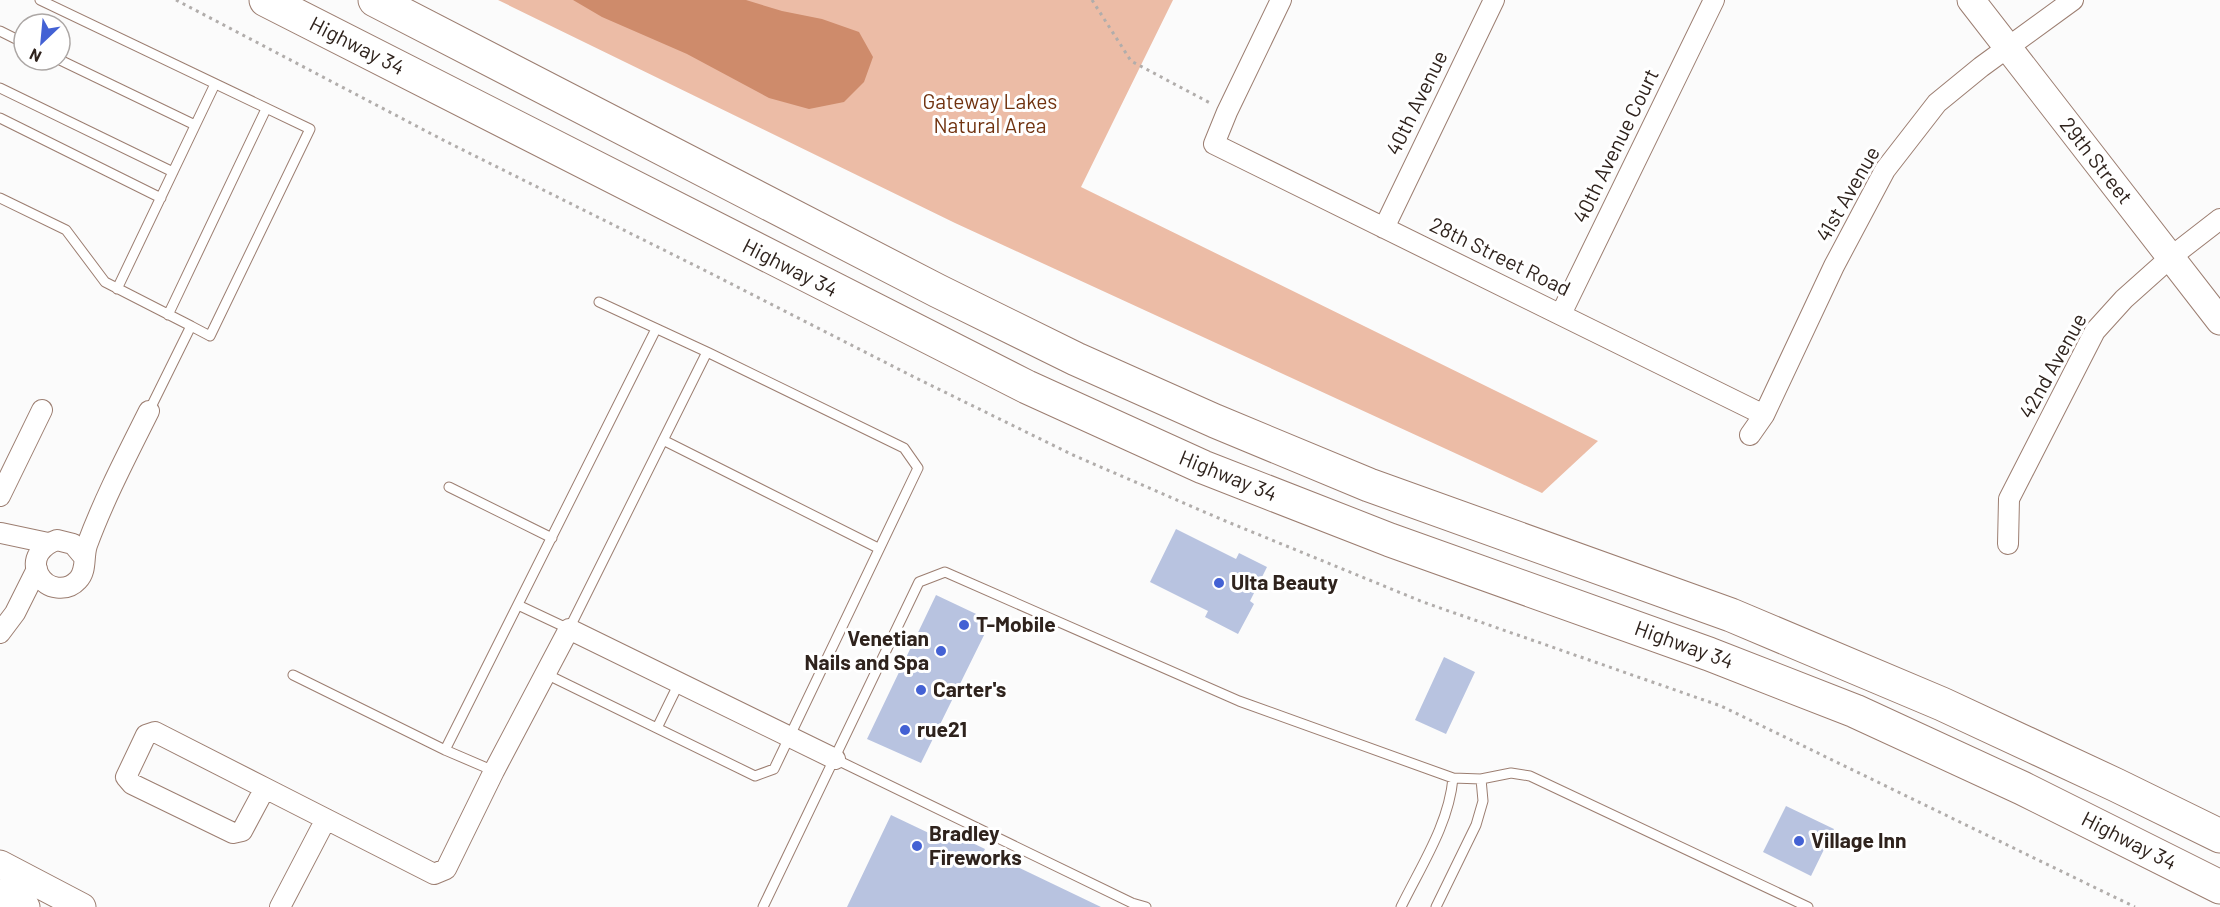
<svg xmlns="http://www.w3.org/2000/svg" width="2220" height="907" viewBox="0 0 2220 907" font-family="Barlow,sans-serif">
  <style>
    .green { fill: #ecbca6 }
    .water { fill: #ce8b6b }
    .building { fill: #b8c3e0 }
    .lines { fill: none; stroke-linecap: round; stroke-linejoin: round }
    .lane-casing { stroke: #9c7e71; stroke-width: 11 }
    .street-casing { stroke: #9c7e71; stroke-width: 22 }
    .secondary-casing { stroke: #9c7e71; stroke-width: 29 }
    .highway-casing { stroke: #9c7e71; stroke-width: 35 }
    .path { stroke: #b1adab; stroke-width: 3; stroke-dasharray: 3 4.5; stroke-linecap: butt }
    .lane { stroke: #fff; stroke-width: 9 }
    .street { stroke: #fff; stroke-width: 20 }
    .secondary { stroke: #fff; stroke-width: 27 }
    .highway { stroke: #fff; stroke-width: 33 }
    .poi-dot { fill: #4361d4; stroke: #fff; stroke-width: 2 }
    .labels { text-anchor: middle; stroke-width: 6; stroke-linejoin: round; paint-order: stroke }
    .street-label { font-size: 21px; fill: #2f231d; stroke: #fff }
    .park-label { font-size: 21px; fill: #713310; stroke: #fff }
    .poi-label { font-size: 21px; font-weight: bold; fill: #2f231d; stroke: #fff; text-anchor: start }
  </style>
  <rect width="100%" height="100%" fill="#fbfbfb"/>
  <!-- green -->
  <path class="green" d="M498,0H1173L1081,187L1598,441L1542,493L955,223Z"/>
  <!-- water -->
  <path class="water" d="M573,0H746L782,11L822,19L859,32L873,57L864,82L844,102L809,109L769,98L687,54L602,17Z"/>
  <!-- building -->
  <path class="building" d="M1176,529L1236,559L1239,553L1267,567L1250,601L1254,604L1238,634L1205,617L1208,611L1150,582Z
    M936,595L991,621L921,763L867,739Z
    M1444,657L1475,672L1446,734L1415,720Z
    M1786,806L1834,829L1811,876L1763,852Z
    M891,815L933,835L937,826L985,849L984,851L1101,907H847Z"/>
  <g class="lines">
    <defs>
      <path id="lane" d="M40,0L310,129L210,336L191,326L149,411
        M0,31L24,43
        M60,60L195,125
        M0,88L173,172
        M0,118L161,198
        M0,198L66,230L105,282L191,326
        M117,289L215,84
        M599,302L707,352
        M168,315L266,109
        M663,440L878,548
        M449,487L552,538
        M518,605L569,629L707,352L904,448L918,468L774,769L755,776L546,674
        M293,675L445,750L656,329
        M657,728L679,683
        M445,750L494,771
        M835,759L1132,903L1146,907
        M763,907L919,582L945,572L1239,701L1453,778L1481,779L1511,773L1530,776L1808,907
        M1401,907C1421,866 1449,824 1453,778
        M1436,907L1476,825L1483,801L1481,779"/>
      <path id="street" d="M1281,0L1227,112L1214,144L1764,415
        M1384,228L1494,0
        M1561,314L1714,0
        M1750,435L1764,415L1834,266L1885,170L1937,103L1981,67L2073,0
        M0,496L42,410
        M1,533L48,543
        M2008,544L2009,499L2095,331L2124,299L2171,257L2220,219
        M83,556L73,544L57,540C42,545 30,559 39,575C47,590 67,592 78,580C87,571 83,557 87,545C104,499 127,455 149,411
        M0,633L15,613L37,569
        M265,788L155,732L146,735L126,777L132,784L233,833L242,831L265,788L434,874L446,869L494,771L569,629L835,759
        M280,907L326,819"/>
      <path id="secondary" d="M1971,0L2220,321
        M0,864L82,907
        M0,893L26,907"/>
      <path id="highway" d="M266,0L1027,387L1203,467L1390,540L1709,654L1855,711L2022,788L2220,887
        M375,0L938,291L1076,359L1215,421L1369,485L1731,615L1942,704L2116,785L2220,836"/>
    </defs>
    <!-- lane casing -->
    <use href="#lane" class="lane-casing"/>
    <!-- street casing -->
    <use href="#street" class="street-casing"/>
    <!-- secondary casing -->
    <use href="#secondary" class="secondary-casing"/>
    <!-- highway casing -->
    <use href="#highway" class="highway-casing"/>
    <!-- path -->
    <path class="path" d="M176,0L445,141L708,272L916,378L1073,455L1223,520L1423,602L1721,706L2135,907
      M1092,0L1131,61L1212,104"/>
    <!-- lane -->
    <use href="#lane" class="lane"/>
    <!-- street -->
    <use href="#street" class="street"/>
    <!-- secondary -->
    <use href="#secondary" class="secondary"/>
    <!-- highway -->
    <use href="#highway" class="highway"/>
  </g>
  <!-- markers -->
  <g class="poi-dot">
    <circle cx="1219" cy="583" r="6"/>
    <circle cx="964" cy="625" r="6"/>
    <circle cx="941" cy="651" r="6"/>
    <circle cx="921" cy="690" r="6"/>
    <circle cx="905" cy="730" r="6"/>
    <circle cx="1799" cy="841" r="6"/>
    <circle cx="917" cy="846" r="6"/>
  </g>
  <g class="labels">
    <!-- street labels -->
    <g class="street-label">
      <text transform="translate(357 46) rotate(27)" y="7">Highway 34</text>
      <text transform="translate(1417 103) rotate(-64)" y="7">40th Avenue</text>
      <text transform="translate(1616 146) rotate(-64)" y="7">40th Avenue Court</text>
      <text transform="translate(2096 161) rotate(52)" y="7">29th Street</text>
      <text transform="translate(1848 194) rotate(-60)" y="7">41st Avenue</text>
      <text transform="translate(1500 257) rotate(26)" y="7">28th Street Road</text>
      <text transform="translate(790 268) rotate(27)" y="7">Highway 34</text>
      <text transform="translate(2053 366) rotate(-61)" y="7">42nd Avenue</text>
      <text transform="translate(1228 476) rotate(22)" y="7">Highway 34</text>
      <text transform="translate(1684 645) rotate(20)" y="7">Highway 34</text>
      <text transform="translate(2129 841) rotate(27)" y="7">Highway 34</text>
    </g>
    <!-- park labels -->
    <g class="park-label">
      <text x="990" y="109">Gateway Lakes<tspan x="990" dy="24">Natural Area</tspan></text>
    </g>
    <!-- poi labels -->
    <g class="poi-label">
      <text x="1231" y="590">Ulta Beauty</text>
      <text x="976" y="632">T-Mobile</text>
      <text x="929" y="646" text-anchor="end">Venetian<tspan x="929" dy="24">Nails and Spa</tspan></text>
      <text x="933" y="697">Carter's</text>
      <text x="917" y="737">rue21</text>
      <text x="929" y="841">Bradley<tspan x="929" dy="24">Fireworks</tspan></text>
      <text x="1811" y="848">Village Inn</text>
    </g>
  </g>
  <!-- north arrow -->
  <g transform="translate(42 42) rotate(206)"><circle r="28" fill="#ffffff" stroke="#aca7a5" stroke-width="1.5"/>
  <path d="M0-4.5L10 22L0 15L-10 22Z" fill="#4361d4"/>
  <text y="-9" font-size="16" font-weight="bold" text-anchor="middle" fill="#2f231d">N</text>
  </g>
</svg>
